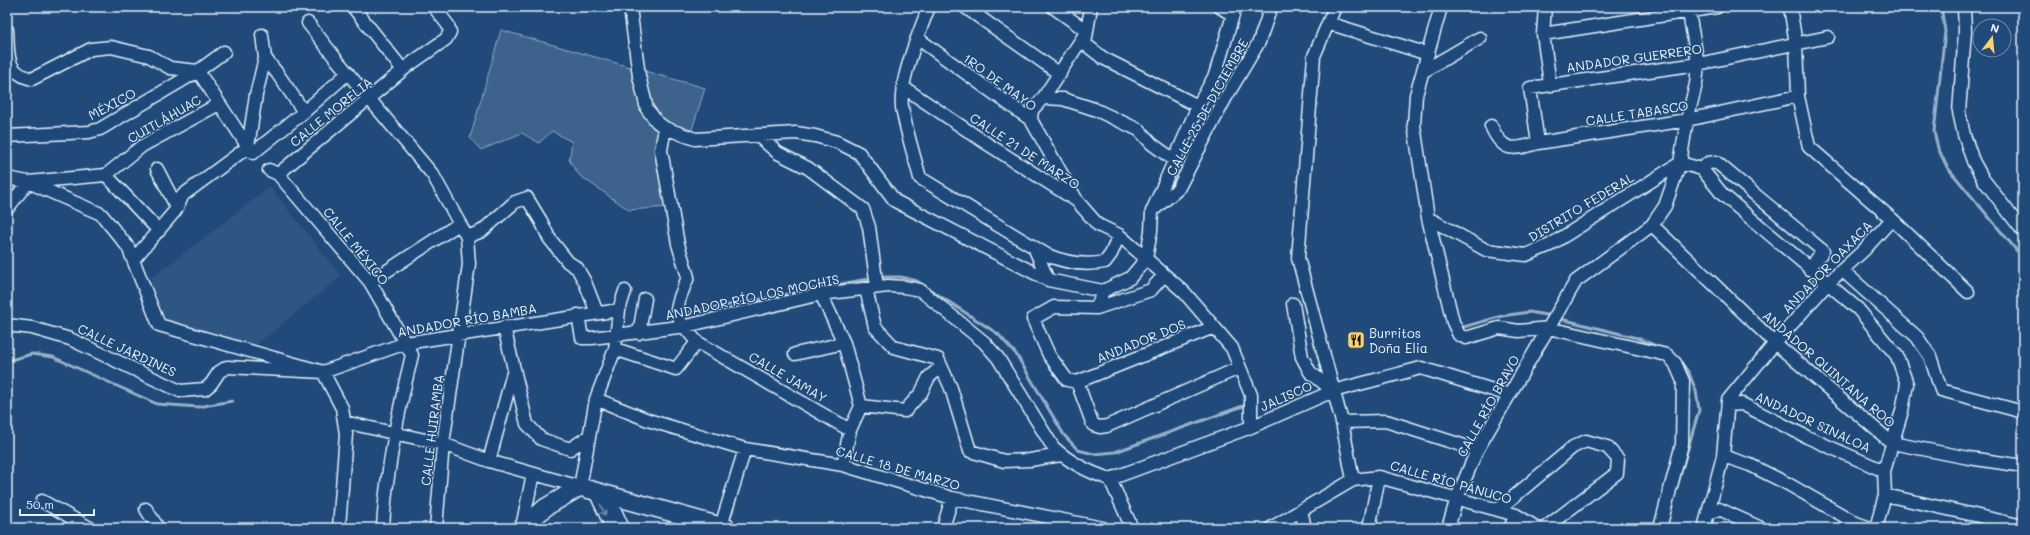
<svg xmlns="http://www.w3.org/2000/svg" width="2030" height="535" viewBox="0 0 2030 535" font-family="Mali,sans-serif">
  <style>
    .built { fill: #2e5683 }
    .green { fill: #3c628c; stroke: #92aac2 }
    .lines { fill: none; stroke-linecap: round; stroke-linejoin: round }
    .stream { stroke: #9ab0c7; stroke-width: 3 }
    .street-casing { stroke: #e8f1f8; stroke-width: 15 }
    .secondary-casing { stroke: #e8f1f8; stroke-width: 20 }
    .street { stroke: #1f4a7a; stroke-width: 12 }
    .secondary { stroke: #1f4a7a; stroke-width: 17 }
    .oneway { stroke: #6f8dac }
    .labels { text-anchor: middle; stroke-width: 3; stroke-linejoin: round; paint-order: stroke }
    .street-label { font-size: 13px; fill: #e8f1f8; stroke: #1f4a7a }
    .poi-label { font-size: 13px; fill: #e8f1f8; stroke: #1f4a7a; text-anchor: start }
  </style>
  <rect width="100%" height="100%" fill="#1f4a7a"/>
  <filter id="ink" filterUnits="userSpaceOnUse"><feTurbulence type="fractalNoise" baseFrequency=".025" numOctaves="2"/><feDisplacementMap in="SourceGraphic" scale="8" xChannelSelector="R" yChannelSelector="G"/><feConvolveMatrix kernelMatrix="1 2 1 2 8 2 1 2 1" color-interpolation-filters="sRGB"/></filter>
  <g filter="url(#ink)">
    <!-- built -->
    <path class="built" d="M270,187L341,276L255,346L166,321L150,279Z"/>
    <!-- green -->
    <path class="green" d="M501,30L637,69L643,102L663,128L670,207L629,210L579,175L569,160L572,142L552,131L539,143L522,133L481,150L470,138Z
      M641,70L705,88L690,136L674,131L649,108Z"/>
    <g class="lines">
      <!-- stream -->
      <path class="stream" d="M1941,7L1945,31L1934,132L1938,148L1947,167L2023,258
        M878,277H901L917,281L998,334L1016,354L1064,435L1078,450L1094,454L1115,452L1243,406
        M686,313L873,278
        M1557,318L1637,338L1661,348
        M1460,328L1502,316L1529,312L1552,316
        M7,361L32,354L53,357L157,404L198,407L232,401
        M1676,490L1699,410L1696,391L1689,373L1679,360"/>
      <defs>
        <path id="street" d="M353,7L403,70
          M630,7L639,76L647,109L657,122L665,128L695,139L796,133L815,136L837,142L859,153L895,201L1048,280L1103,291L1130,278L1146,259L1151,231L1152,211L1178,189L1225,99L1259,42L1271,7
          M929,7C919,32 899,82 902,107C906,131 914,155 920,178L1047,255C1066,263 1084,266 1105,262L1111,254L1119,235
          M965,7L1060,74
          M1053,7L1087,31L1085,44L1103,58L1198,106
          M1220,7L1233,15
          M1335,7L1314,56L1298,258L1342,422L1353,480
          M1441,7L1416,95L1414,125L1428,218L1453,322L1459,335L1466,338L1499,328L1519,331L1548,328L1667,355L1675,363L1683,381L1682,444L1660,528
          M1545,7L1543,34L1550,84
          M1790,7L1796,44L1798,96L1809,147L1892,219L1968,292
          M1964,7L1965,31L1959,112L1964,135L1973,161L1983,179L2023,231
          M308,23L336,59L433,175L467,237L469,264L443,444L436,528
          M1328,23L1428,54
          M7,30C9,54 4,72 32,79L91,49L111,47L149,56L170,68L198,71
          M1543,34L1717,7
          M917,38L1031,120L1076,199
          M265,58L277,73L304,112
          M198,71L248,147
          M1424,71L1480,38
          M903,87L986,143L1077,201L1098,225L1119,235L1184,292L1232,348L1251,395V427
          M1043,98L1087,31L1091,7
          M1031,120L1032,110L1043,98L1063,99L1094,109L1139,130L1152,144L1174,160
          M1491,126C1503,153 1513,150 1538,143L1687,120L1798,96
          M665,128L661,150L678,244L688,277L680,297L677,309L681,323L697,342L850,430L843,465
          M757,135L778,153L808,168L863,209L869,227L877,287
          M7,136L89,132L100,129L198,71L224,52
          M1538,143L1530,88L1698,64L1828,37
          M248,147L256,95L265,58L262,35
          M157,169L177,208
          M1702,169L1708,163L1716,162L1823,251L1809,269
          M269,170L278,174L409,65L446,39L450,32L448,25L434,7
          M278,174L370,282L412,355C398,412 386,470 383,528
          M106,175L142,146L219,104
          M106,175L159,231
          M7,178L28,182L101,214L128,247L159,325L323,372L342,408L346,434L339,528
          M1154,207L1198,106L1215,75L1233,15L1234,7
          M7,209L28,182L106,175
          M1428,218L1486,250L1526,255L1550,245L1680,163L1702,169L1722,194L1858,309L1897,356L1907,384L1902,411L1884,471L1885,495L1876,528
          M1652,225L1775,343L1892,443L1969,458L2023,466
          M467,237L482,231L515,202L527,198L541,221L549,238L568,262L577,268L585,282L597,313
          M1034,247L1048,280
          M133,260L175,211L183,195L248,147L253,153L304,112L348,73
          M1843,271L1917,337L1930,356L1941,390L2023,412
          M370,282L459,224
          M866,289L875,327L894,347L938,359L951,388L970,451L1004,461L1030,460L1061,455
          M1103,291L1097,308L1151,290L1164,275
          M821,294L844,343L861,406
          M1293,304L1302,357L1310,372L1332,390
          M1097,308L1054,307L1033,319L1049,355L1067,380L1077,382L1093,425L1100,427L1107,426L1239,368
          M578,315L582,338H592L686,326L821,294L888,286L904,287L920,290L984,342L998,358L1053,447C1070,463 1088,472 1110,479L1251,427L1333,391L1421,368L1509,395
          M7,325L32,328L70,339L180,391L205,389L211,384L219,372L227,367L323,372L406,343L619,310
          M504,327L527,424L541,439L570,449L588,437
          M639,333L645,299
          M615,349L676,369L697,342
          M795,354L844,343
          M1077,382L1214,327
          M596,399L648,420L745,449L843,465L952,498L1103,528
          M1728,405L1742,404L1807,437L1884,471
          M861,406L905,411L921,393L929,377L941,367
          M344,422L443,444L489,461L580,487L596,399L615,349L619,310L625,291
          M1342,422L1386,421L1477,450
          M850,430L861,406
          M1723,456L1750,465L1788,484L1856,523L1870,528
          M489,461L514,369
          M1110,479L1132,528
          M595,492L612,528
          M608,495L623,528
          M1885,495L2023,526
          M42,501L90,528
          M146,509L158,528
          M1301,510L1305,528
          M1498,510L1573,447L1586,441L1607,447L1618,459L1617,473L1545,528
          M1708,513L1719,509L1761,528
          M721,526L745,449
          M522,527L533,474
          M943,528L952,498
          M1271,528L1353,480L1379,477L1516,515L1537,528
          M1369,528L1379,477
          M1448,528L1457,498L1477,450L1576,281L1652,225L1665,206L1680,163L1687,120L1696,84L1698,64L1688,7
          M1510,528L1516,515
          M1704,528L1723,456L1728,400L1775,343L1828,283L1864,250L1892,219"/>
        <path id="secondary" d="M522,528L546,507L580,487L727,528"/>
      </defs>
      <!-- street casing -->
      <use href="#street" class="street-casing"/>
      <!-- secondary casing -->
      <use href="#secondary" class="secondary-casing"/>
      <!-- street -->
      <use href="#street" class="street"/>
      <!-- secondary -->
      <use href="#secondary" class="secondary"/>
    </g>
    <!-- one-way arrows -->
    <defs><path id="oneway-shaft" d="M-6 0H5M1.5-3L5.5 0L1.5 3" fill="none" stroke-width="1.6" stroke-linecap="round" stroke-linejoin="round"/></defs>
    <use class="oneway" href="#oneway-shaft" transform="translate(603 510) rotate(65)"/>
  </g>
  <!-- icons -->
  <defs>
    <symbol id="restaurant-square" viewBox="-11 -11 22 22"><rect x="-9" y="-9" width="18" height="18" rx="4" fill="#ffd166" stroke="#1f4a7a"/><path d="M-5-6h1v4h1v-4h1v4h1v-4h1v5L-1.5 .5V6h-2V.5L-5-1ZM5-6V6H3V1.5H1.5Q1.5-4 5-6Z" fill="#111"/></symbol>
  </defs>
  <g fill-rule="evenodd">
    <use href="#restaurant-square" x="1346" y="330" width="20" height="20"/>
  </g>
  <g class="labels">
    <!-- street labels -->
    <g class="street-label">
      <text transform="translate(1634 58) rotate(-8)" y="5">ANDADOR GUERRERO</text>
      <text transform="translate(1000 82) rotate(36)" y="5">1RO DE MAYO</text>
      <text transform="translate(112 104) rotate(-28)" y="5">MÉXICO</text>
      <text transform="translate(1207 107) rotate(-61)" y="5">CALLE 25 DE DICIEMBRE</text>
      <text transform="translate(331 112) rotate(-39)" y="5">CALLE MORELIA</text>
      <text transform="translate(1637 113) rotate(-9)" y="5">CALLE TABASCO</text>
      <text transform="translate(164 119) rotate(-30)" y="5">CUITLÁHUAC</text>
      <text transform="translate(1025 151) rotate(33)" y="5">CALLE 21 DE MARZO</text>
      <text transform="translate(1581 207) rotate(-31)" y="5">DISTRITO FEDERAL</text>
      <text transform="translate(356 246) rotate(51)" y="5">CALLE MÉXICO</text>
      <text transform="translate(1827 267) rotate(-46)" y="5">ANDADOR OAXACA</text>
      <text transform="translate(752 297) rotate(-12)" y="5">ANDADOR RÍO LOS MOCHIS</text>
      <text transform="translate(467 320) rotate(-10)" y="5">ANDADOR RÍO BAMBA</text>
      <text transform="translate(1141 341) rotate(-22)" y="5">ANDADOR DOS</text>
      <text transform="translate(127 350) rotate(25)" y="5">CALLE JARDINES</text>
      <text transform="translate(1829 369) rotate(41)" y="5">ANDADOR QUINTANA ROO</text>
      <text transform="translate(788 377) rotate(30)" y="5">CALLE JAMAY</text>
      <text transform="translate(1286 396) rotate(-24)" y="5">JALISCO</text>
      <text transform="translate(1488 406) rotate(-61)" y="5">CALLE RÍO BRAVO</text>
      <text transform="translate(1813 422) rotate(25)" y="5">ANDADOR SINALOA</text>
      <text transform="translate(432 430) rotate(-83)" y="5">CALLE HUIRAMBA</text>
      <text transform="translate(898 468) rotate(16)" y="5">CALLE 18 DE MARZO</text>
      <text transform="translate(1451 482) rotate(16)" y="5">CALLE RÍO PÁNUCO</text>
    </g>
    <!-- poi labels -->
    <g class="poi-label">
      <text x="1369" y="338">Burritos<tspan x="1369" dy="15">Doña Elia</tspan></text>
    </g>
  </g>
  <!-- margin -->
  <rect width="2030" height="535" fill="none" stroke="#1f4a7a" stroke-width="24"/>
  <rect x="12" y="12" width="2006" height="511" fill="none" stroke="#e8f1f8" stroke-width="1.5" filter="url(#ink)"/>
  <!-- north arrow -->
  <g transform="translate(1992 38) rotate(16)"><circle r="19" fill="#1f4a7a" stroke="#6f8dac"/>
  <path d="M0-3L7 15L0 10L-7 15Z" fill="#ffd166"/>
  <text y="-6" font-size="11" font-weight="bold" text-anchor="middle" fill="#e8f1f8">N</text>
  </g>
  <!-- scale -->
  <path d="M20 509v6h74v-6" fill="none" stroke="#e8f1f8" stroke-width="2"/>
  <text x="26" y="509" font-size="12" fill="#e8f1f8" stroke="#1f4a7a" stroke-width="3" paint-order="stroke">50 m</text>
</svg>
